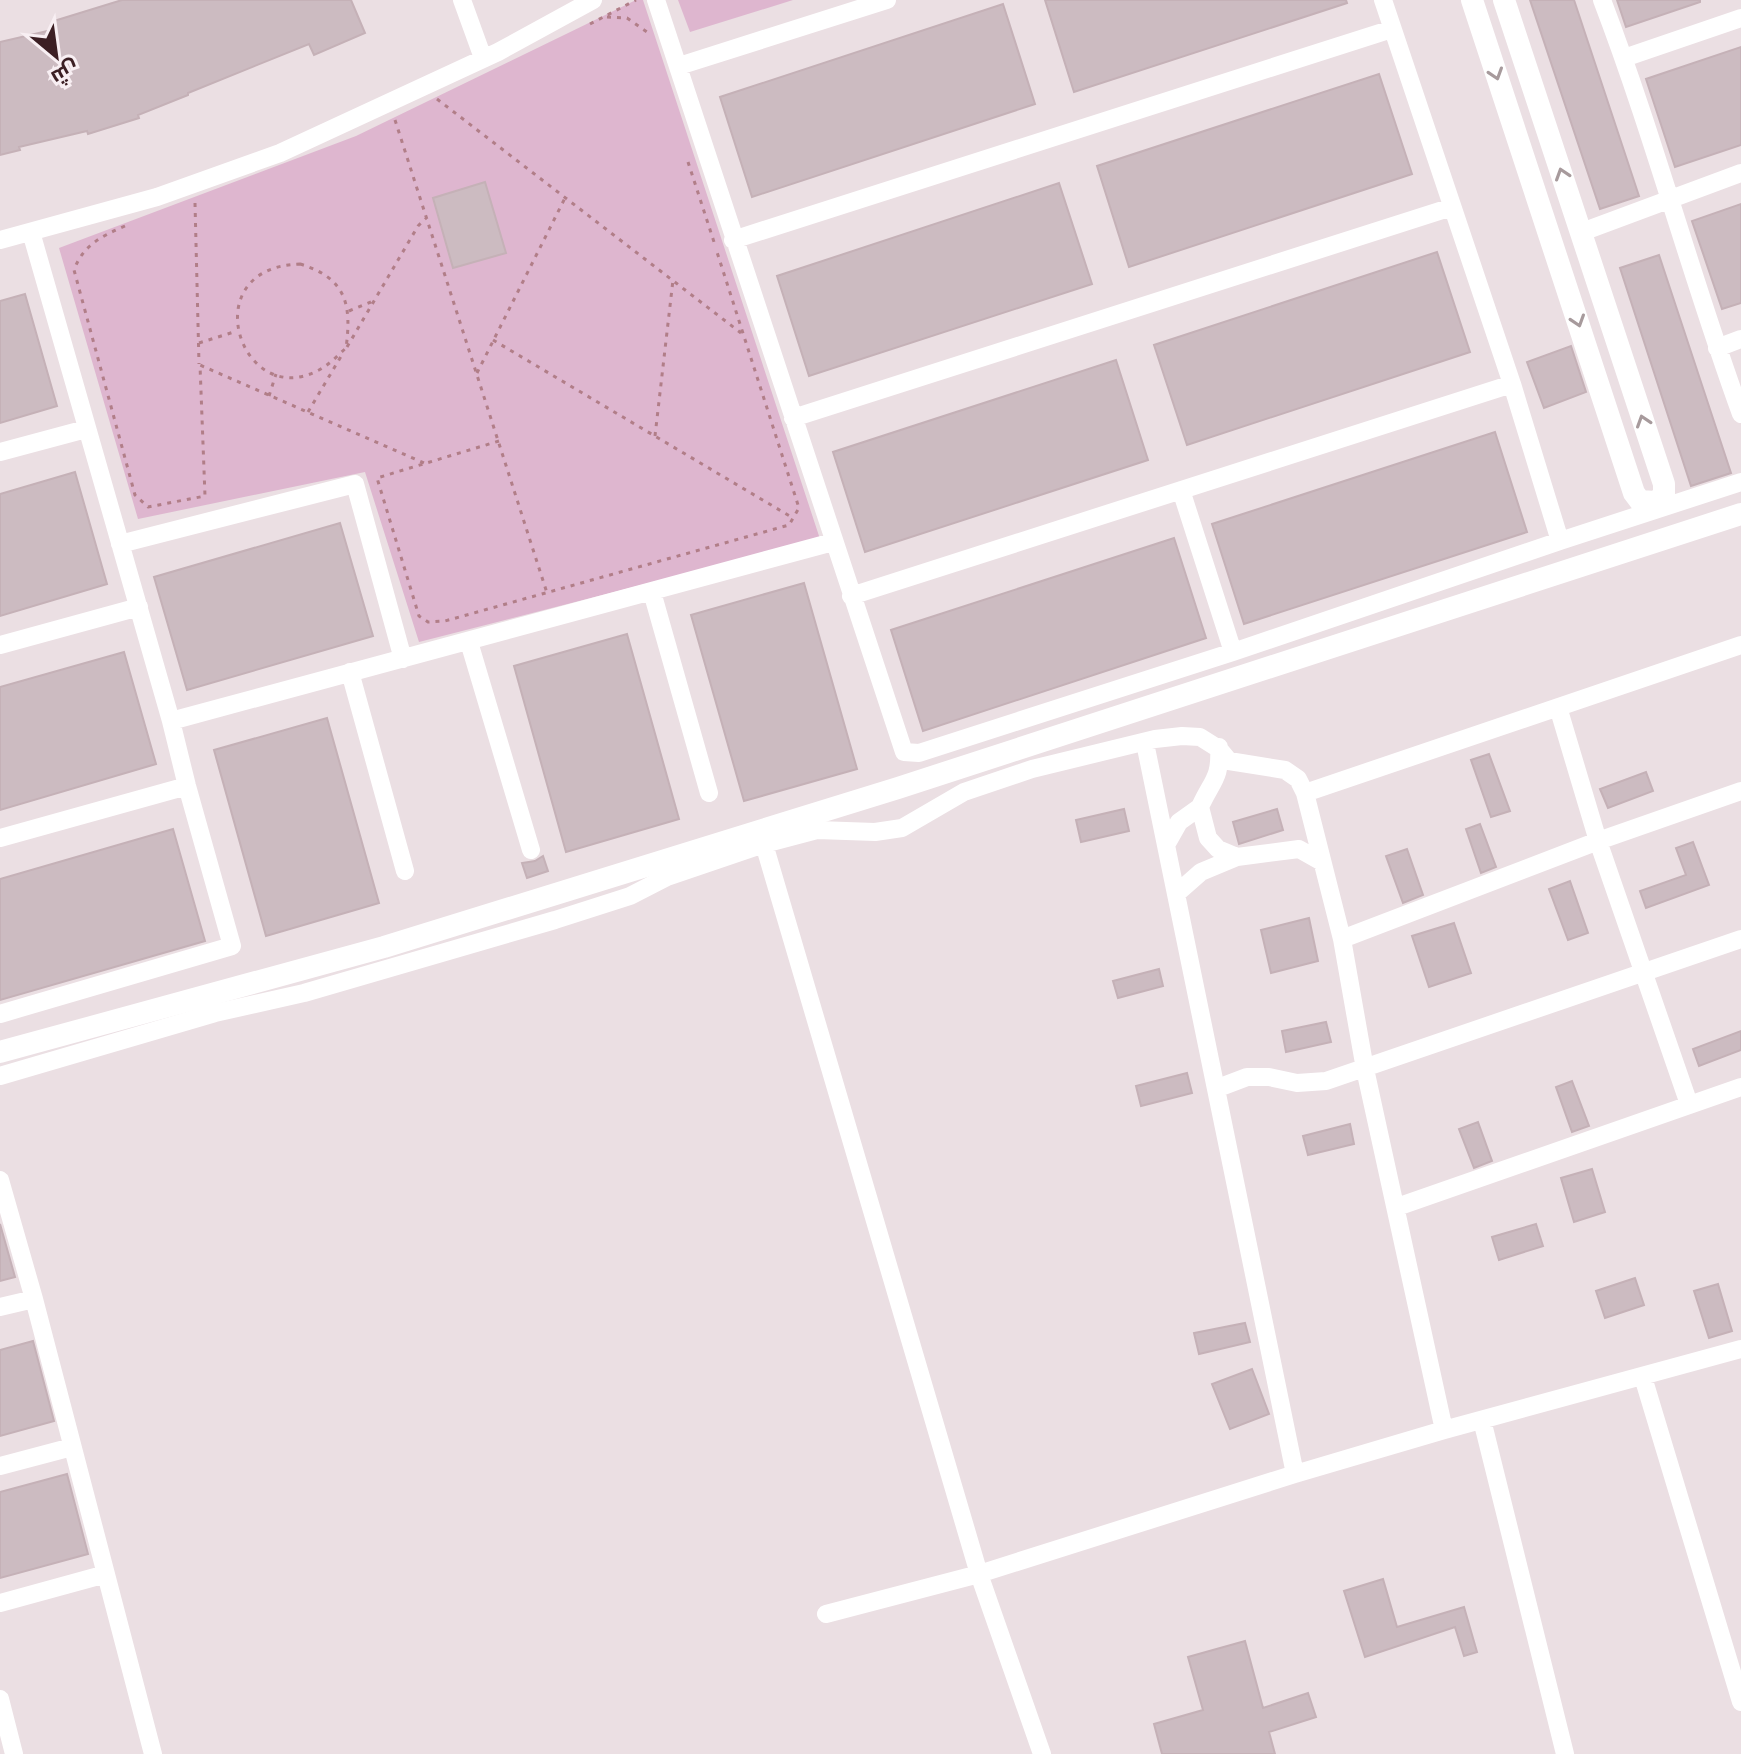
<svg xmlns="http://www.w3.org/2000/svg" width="1741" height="1754" viewBox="0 0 1741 1754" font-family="'Alegreya Sans',Cairo,sans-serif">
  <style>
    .green { fill: #deb6cf }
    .building { fill: #ccbbc1; stroke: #c5b1b7; stroke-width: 2 }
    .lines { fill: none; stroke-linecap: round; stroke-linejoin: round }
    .path { stroke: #b17e88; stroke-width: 3; stroke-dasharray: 4 6; stroke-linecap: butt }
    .minor { stroke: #fff; stroke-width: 18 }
    .tertiary { stroke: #fff; stroke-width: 22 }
    .oneway { stroke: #a79a9c }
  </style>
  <rect width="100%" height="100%" fill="#ebdfe3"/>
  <!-- green -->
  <path class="green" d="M636,0H643L820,539L419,642L365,472L138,519L59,248L356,136Z
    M678,0H793L690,32Z"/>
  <!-- building -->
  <path class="building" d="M122,0H351L365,33L314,55L309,44L188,93V95L138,115L139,118L88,134L87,131L19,147L20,150L0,155V42L56,29L54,21Z
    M1045,0H1346L1347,3L1074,92Z
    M1530,0H1574L1639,196L1600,209Z
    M1617,0H1700V2L1626,27Z
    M1003,4L1035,104L752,197L720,97Z
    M1741,47V145L1675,167L1646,79Z
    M1379,74L1412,174L1129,267L1097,166Z
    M485,182L506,253L453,268L433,198Z
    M1059,183L1092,284L809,376L777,276Z
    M1741,204V303L1722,309L1692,221Z
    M1437,252L1470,352L1187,445L1154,345Z
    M1659,255L1731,473L1691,486L1620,268Z
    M25,294L57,406L0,423V301Z
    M1571,346L1586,392L1544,408L1527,362Z
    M1116,360L1148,460L865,552L833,452Z
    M1495,432L1527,532L1244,624L1212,524Z
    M75,472L107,584L0,616V494Z
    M340,523L373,636L187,690L154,577Z
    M1174,538L1206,638L923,731L891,630Z
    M804,583L857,769L744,801L691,615Z
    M627,634L679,819L566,852L514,666Z
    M124,652L156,764L0,810V687Z
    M327,718L379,903L266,936L214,750Z
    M1489,754L1510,811L1491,817L1471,760Z
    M1646,772L1653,791L1608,808L1600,789Z
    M1124,809L1129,831L1081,842L1076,820Z
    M1277,809L1283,830L1239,844L1233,822Z
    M1480,824L1496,867L1481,873L1466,829Z
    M173,829L205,941L0,1000V879Z
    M1693,842L1709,885L1646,908L1640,891L1686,875L1676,848Z
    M1407,849L1423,895L1403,903L1386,856Z
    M543,856L548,871L527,878L522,863L535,861Z
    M1570,881L1588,933L1568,940L1549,889Z
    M1309,918L1318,961L1271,973L1261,930Z
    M1454,923L1471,973L1429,987L1412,936Z
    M1159,969L1163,986L1118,998L1113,981Z
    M1326,1022L1331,1042L1286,1052L1282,1031Z
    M1741,1031V1050L1699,1066L1693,1049Z
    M1187,1073L1192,1093L1141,1106L1136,1086Z
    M1572,1081L1589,1126L1572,1132L1556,1087Z
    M1478,1122L1492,1161L1474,1168L1459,1129Z
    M1350,1124L1354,1144L1308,1155L1303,1136Z
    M1592,1169L1605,1212L1574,1222L1561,1178Z
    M0,1224L15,1277L0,1281Z
    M1536,1224L1543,1246L1499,1260L1492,1237Z
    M1635,1278L1644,1305L1605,1318L1596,1291Z
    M1718,1284L1732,1331L1709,1338L1694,1291Z
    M1245,1323L1250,1342L1199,1354L1194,1333Z
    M33,1341L54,1421L0,1436V1350Z
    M1252,1369L1269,1414L1230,1429L1212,1384Z
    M67,1474L88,1554L0,1578V1492Z
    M1383,1579L1397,1627L1464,1607L1477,1652L1464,1656L1455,1627L1365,1657L1344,1591Z
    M1245,1641L1263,1708L1308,1693L1316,1717L1269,1732L1275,1754H1162L1154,1724L1203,1710L1188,1657Z"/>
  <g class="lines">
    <!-- path -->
    <path class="path" d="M607,17L627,18L647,32
      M590,24L636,0
      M437,99L741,333
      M395,120L547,593
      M688,162L714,242
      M195,203L199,364
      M125,226C102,236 83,245 74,270L135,495L148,507L205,496L200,365L424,463
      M300,264C346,278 352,304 346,348C337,356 328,366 317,371C240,410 193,267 300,264Z
      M349,311L371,302
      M493,340L793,518
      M199,343L237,331
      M347,347L418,226L427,217
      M477,373L565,198
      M269,396L276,374
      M308,412L343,353
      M655,436L673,280
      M499,441L377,478L419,616L428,622L445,621L789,525L799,508L716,249"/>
    <!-- minor -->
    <path class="minor" d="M462,0L483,58
      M656,0L904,752L919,753L1233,652L1560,541
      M1383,0L1512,384L1560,541L1741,482
      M1602,0C1654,136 1691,277 1741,414
      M1624,58L1741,18
      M679,66L887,0
      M1582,232L1741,173
      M0,240L157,197L280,153L498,52L593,0
      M733,240L1392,29
      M1717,348L1741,339
      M793,418L1452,207
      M0,452L86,429
      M1181,490L1233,652
      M120,544L355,484L403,659
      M652,592L709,793
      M851,596L1512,384
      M469,642L531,850
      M0,645L139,607
      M350,672L405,871
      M1558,707L1598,841L1689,1104
      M171,721L833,542
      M1145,743L1295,1474
      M1219,747C1221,779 1212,780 1200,807L1208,838L1218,849L1237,857L1299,849L1322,862
      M1305,793L1741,645
      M0,838L187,786
      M764,844L979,1574L1042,1754
      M1166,845L1179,822L1200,807
      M1176,894L1201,872L1237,857
      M1342,939L1598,841L1741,791
      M0,1014L232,946L187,786L171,721L31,232
      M0,1076L215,1013L304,993L555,920L630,896L667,877L764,844L817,830L875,832L902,828L964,792L1032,769L1155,739L1182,736L1200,737L1219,749L1229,761L1285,770L1298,779L1305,793L1342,939L1365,1069L1444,1430
      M1218,1088L1247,1077H1269L1297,1083L1326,1081L1741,939
      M0,1180L34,1299L153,1754
      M1397,1207L1741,1087
      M0,1307L34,1299
      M1643,1377L1741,1702
      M1482,1420L1565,1754
      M0,1466L72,1447
      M0,1603L106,1574
      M826,1614L979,1574L1295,1474L1444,1430L1741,1349
      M0,1699L14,1754"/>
    <!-- tertiary -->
    <path class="tertiary" d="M1472,0L1634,493L1640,501L1655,502L1664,496V484L1504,0
      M0,1052L384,947L898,788L1741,514"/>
  </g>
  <!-- one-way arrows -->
  <defs><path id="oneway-chevron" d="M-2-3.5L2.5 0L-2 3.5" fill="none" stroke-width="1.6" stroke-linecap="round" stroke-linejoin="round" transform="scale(2)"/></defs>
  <g class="oneway">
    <use href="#oneway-chevron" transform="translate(1496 74) rotate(72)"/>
    <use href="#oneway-chevron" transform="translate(1562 174) rotate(-108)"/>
    <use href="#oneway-chevron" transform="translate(1578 321) rotate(72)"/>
    <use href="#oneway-chevron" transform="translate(1643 421) rotate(-108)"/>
  </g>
  <!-- north arrow -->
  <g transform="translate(56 56) rotate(151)" stroke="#f8eff3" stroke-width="6" paint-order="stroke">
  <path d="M0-6L14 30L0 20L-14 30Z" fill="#3c1f24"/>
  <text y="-12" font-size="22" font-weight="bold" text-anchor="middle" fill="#3c1f24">ش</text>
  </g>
</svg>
